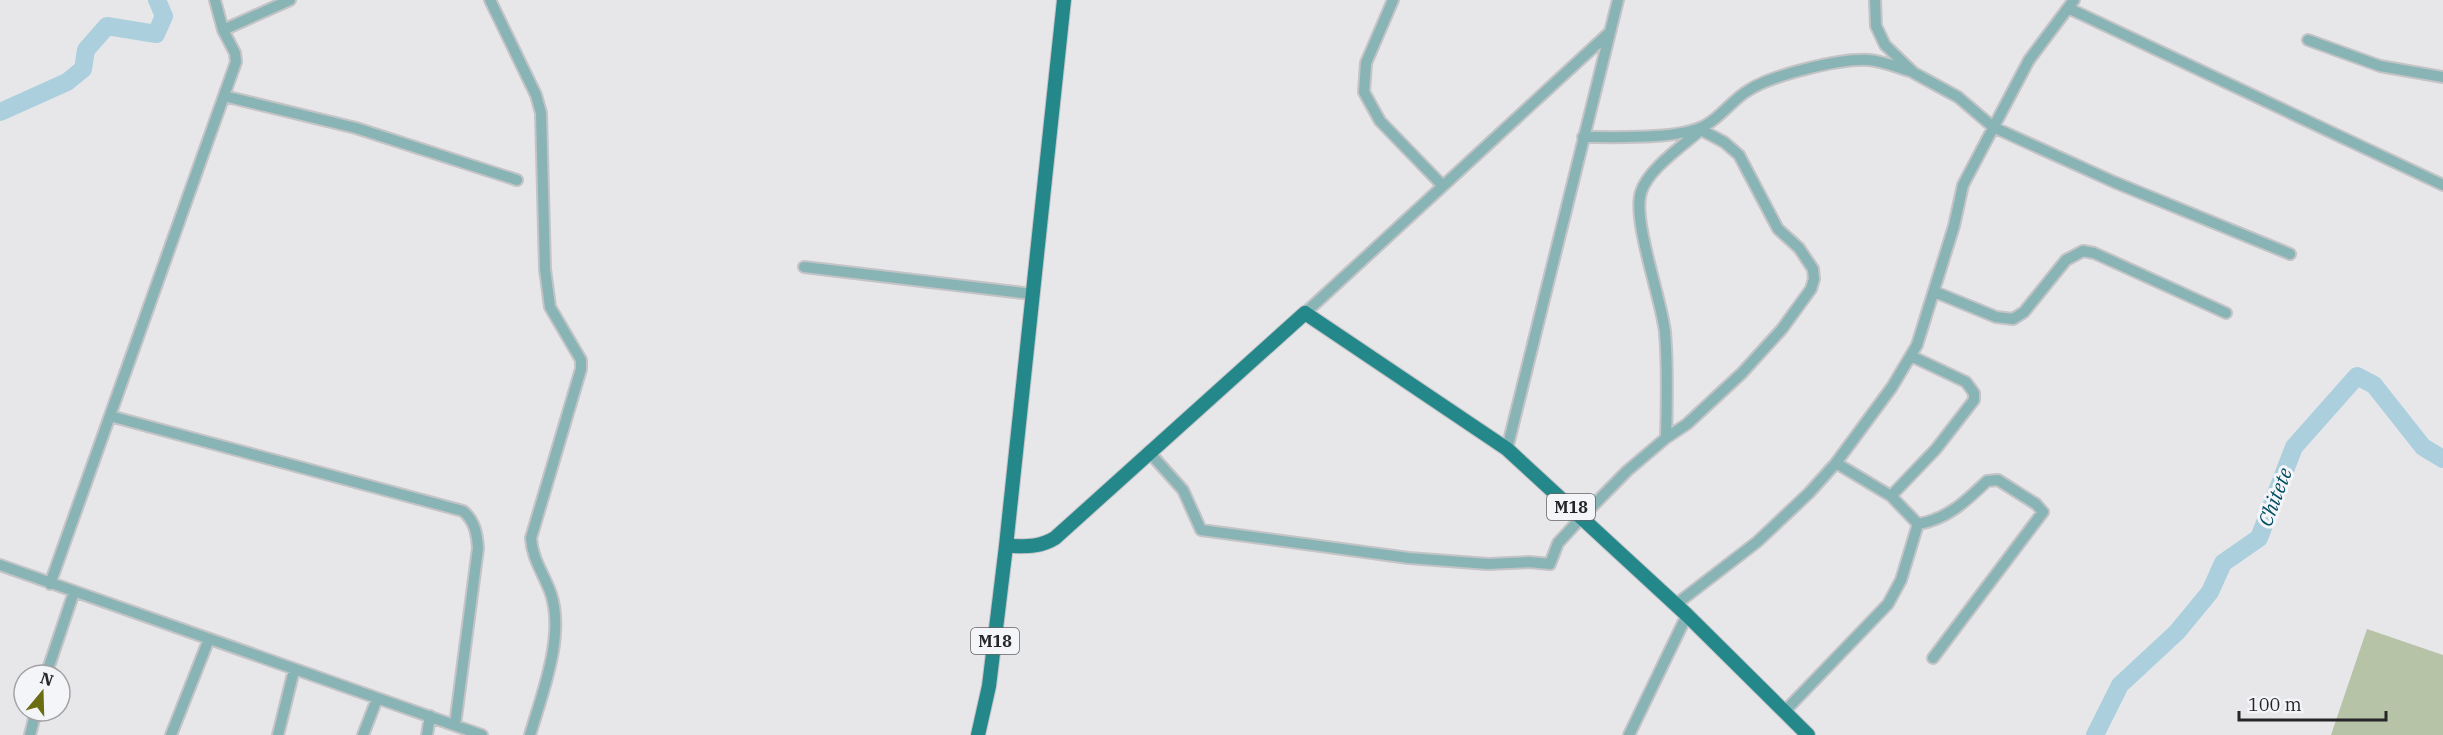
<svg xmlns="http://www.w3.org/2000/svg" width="2443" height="735" viewBox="0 0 2443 735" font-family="'IBM Plex Serif',serif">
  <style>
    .green { fill: #b6c3a6 }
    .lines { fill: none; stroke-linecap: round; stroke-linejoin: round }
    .river { stroke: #abcfdd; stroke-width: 18 }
    .minor-casing { stroke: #c4c4c7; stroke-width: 14 }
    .major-casing { stroke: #c4c4c7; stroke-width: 16 }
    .minor { stroke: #89b4b5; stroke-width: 10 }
    .major { stroke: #24888a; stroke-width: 14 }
    .labels { text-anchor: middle; stroke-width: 6; stroke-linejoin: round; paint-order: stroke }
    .shield { fill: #f4f5f8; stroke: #646466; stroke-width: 1.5 }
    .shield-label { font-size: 16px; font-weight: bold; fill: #262628 }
    .water-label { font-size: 20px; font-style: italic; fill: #004c61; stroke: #f4f5f8 }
  </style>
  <rect width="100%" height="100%" fill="#e7e7ea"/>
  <!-- green -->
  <path class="green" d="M2367,629L2443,655V735H2331Z"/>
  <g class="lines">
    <!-- river -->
    <path class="river" d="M0,112L67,82L83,69L86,50L107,26L156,34L164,16L157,0
      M2095,735L2120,685L2177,632L2210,592L2223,563L2259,538L2294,447L2357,376L2374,385L2423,447L2443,459"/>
    <defs>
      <path id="minor" d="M490,0L536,95L541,113L545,269L550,307L581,360V369L531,538C532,559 544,574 551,594C565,636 542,694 530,735
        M1393,0L1366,63L1364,92L1380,121L1442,185
        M1875,0L1876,26L1885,45L1914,73L1958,97L1993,127L2114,182L2290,254
        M2068,8L2443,185
        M223,30L290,0
        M2308,40L2380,66L2443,77
        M224,96L356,128L517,180
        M1583,137C1614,137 1679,140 1706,125C1722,116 1733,99 1749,90C1772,75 1841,58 1869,60C1883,61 1899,68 1913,72
        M804,267L1032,294
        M1935,292L1996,317L2013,319L2024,312L2066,260L2083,251L2094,253L2226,313
        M1305,313L1609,33
        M110,416L463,511C475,521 477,534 478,548L455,725
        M1666,438C1667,403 1668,367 1665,332C1661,297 1632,220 1641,192C1649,167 1686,144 1705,126
        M1507,449L1618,0
        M1149,452L1183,490L1201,530L1409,558L1488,564L1529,562L1550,564L1558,543L1582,517L1627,471L1666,438L1687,424L1742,373L1782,329L1811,289L1814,279L1813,269L1799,248L1778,229L1739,155L1724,142L1701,130
        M1891,496L1936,449L1974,400V393L1966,382L1911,356
        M1918,524C1948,519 1966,501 1987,481L1998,480L2036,504L2043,512L1933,658
        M0,565L482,735
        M50,584L236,62L235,53L223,30L215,0
        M1675,605L1757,542L1809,493L1836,463L1892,387L1917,345L1954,226L1963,185L2029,60L2074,0
        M46,675L74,592
        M1784,712L1888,604L1901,580L1918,524L1891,496L1836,463
        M30,735L36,711
        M171,735L209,639
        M278,735L294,670
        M363,735L377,699
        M427,735L430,716
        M1629,735L1687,615"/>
      <path id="major" d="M1006,546C1024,546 1039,548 1055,538L1305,313L1507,449L1687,615L1808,735
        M978,735L989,686L1006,546L1064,0"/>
    </defs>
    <!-- minor casing -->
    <use href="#minor" class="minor-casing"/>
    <!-- major casing -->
    <use href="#major" class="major-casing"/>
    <!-- minor -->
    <use href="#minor" class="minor"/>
    <!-- major -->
    <use href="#major" class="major"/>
  </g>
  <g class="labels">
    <!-- shield labels -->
    <g class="shield">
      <rect x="1547" y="494" width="48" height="26" rx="4.5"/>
      <rect x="971" y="628" width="48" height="26" rx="4.5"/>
    </g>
    <g class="shield-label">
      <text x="1571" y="513">M18</text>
      <text x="995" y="647">M18</text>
    </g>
    <!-- water labels -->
    <g class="water-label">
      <text transform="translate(2275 497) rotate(-69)" y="7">Chitete</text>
    </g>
  </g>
  <!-- north arrow -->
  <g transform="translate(42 693) rotate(19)"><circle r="28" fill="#f4f5f8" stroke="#a2a2a5" stroke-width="1.5"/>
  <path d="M0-4.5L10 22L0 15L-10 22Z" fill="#6a6d11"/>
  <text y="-9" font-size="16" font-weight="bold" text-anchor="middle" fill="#262628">N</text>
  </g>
  <!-- scale -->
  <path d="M2239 711v9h147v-9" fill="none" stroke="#262628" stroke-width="3"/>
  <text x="2248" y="711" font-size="18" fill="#262628" stroke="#f4f5f8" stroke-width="4.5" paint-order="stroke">100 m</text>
</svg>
